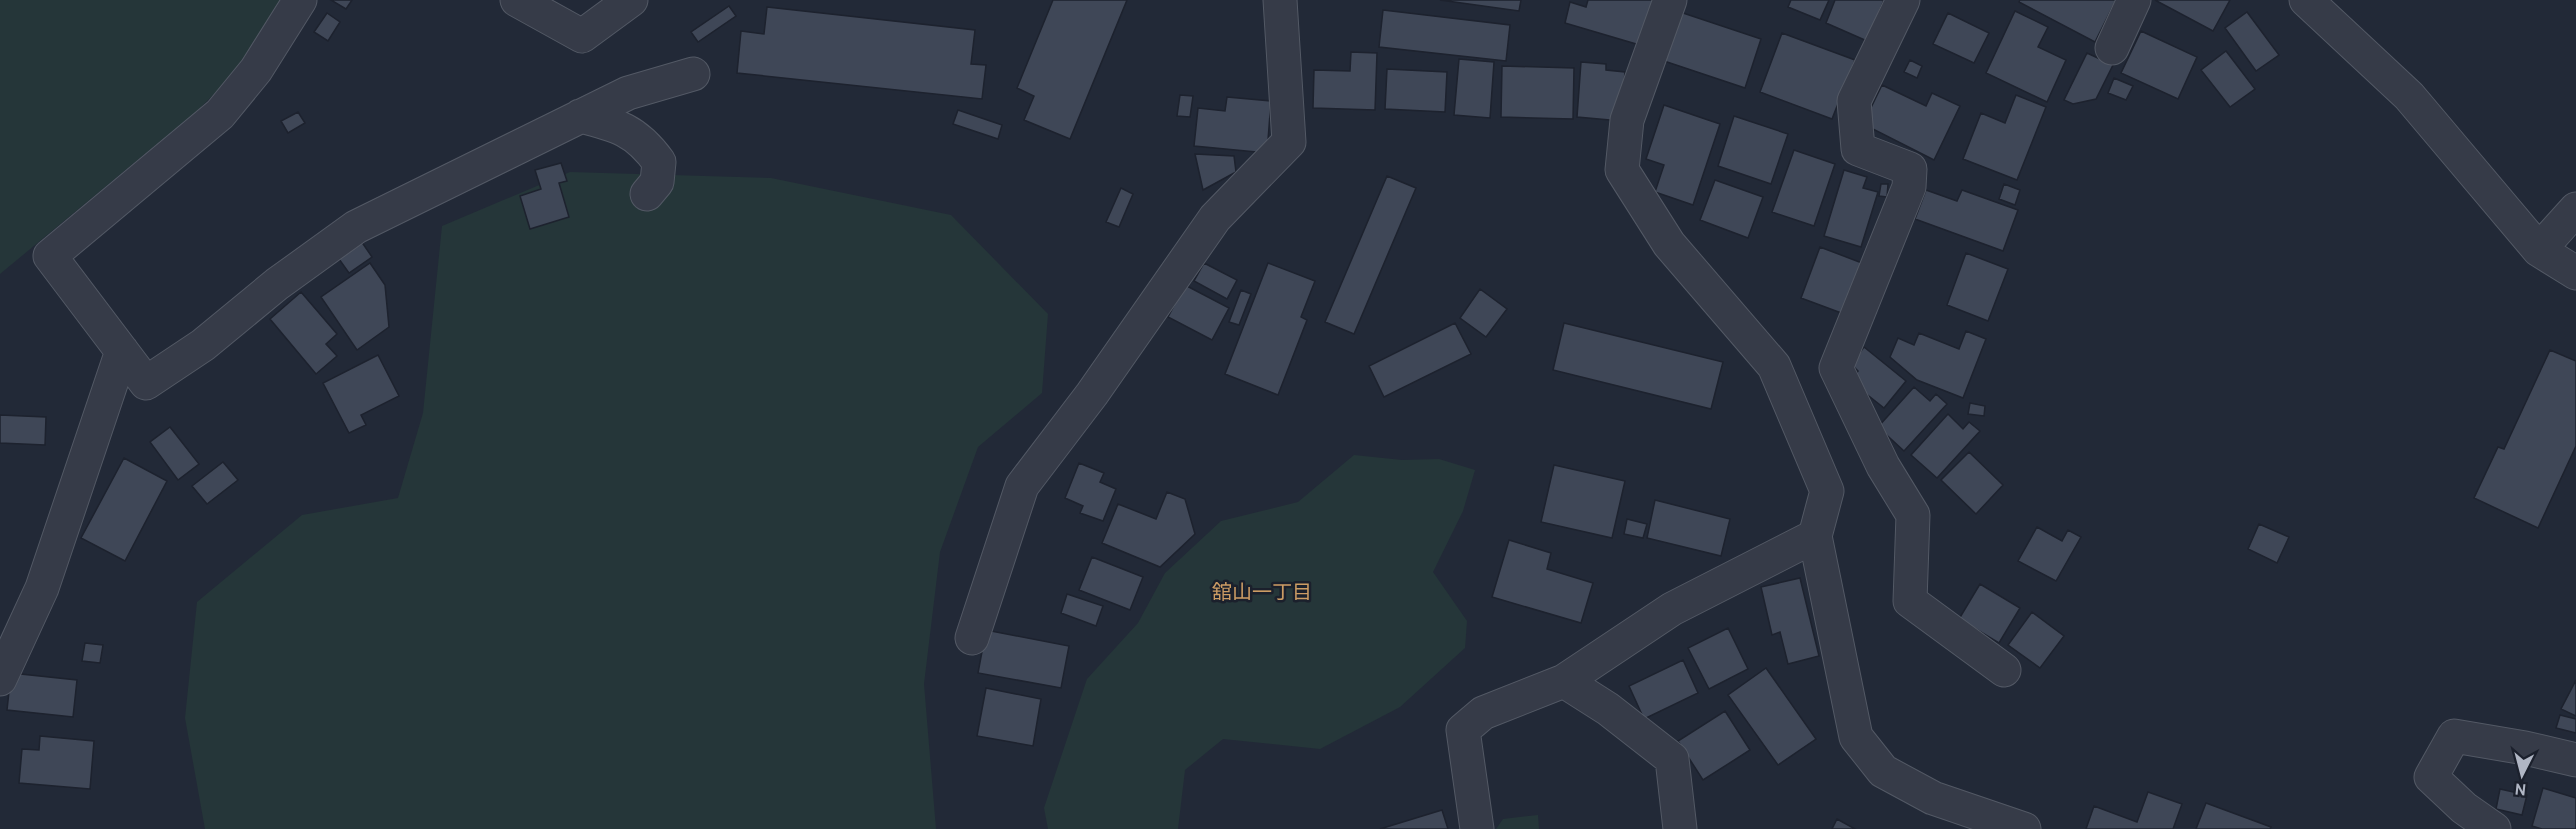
<svg xmlns="http://www.w3.org/2000/svg" width="2576" height="829" viewBox="0 0 2576 829" font-family="Overpass,'Noto Sans JP',sans-serif">
  <style>
    .green { fill: #253639 }
    .building { fill: #3f4757; stroke: #1d222e; stroke-width: 1.5 }
    .lines { fill: none; stroke-linecap: round; stroke-linejoin: round }
    .minor-casing { stroke: #535965; stroke-width: 35 }
    .minor { stroke: #363b48; stroke-width: 33 }
    .labels { text-anchor: middle; stroke-width: 5; stroke-linejoin: round; paint-order: stroke }
    .neighbourhood-label { font-size: 20px; fill: #cc9c64; stroke: #1b202c }
  </style>
  <rect width="100%" height="100%" fill="#222937"/>
  <!-- green -->
  <path class="green" d="M0,0H280L241,67L198,110L0,274Z
    M570,172L771,178L951,215L1048,314L1042,393L978,447L940,552L924,684L936,829H205L185,718L197,602L302,515L398,498L423,413L442,226Z
    M1354,455L1402,460L1439,459L1475,470L1463,511L1433,572L1467,621L1465,648L1400,707L1320,749L1223,739L1185,770L1178,829H1048L1044,808L1087,679L1138,623L1165,573L1221,521L1298,502Z
    M1538,815L1539,829H1496L1503,819Z"/>
  <!-- building -->
  <path class="building" d="M331,0H352L346,9Z
    M1053,0H1127L1070,139L1024,120L1034,96L1017,88Z
    M1440,0H1521L1519,11Z
    M1588,0H1656L1643,46L1565,23L1570,2L1586,7Z
    M1791,0H1829L1820,20L1788,7Z
    M1835,0H1884L1867,41L1826,23Z
    M2020,0H2116L2095,42L2019,2Z
    M2155,0H2230L2213,31Z
    M729,6L736,16L698,42L691,32Z
    M767,7L975,30L971,64L986,65L982,99L737,73L741,31L764,34Z
    M1383,10L1510,25L1506,61L1379,47Z
    M1677,11L1761,39L1745,88L1661,60Z
    M2015,11L2048,27L2038,47L2066,60L2047,102L1986,73Z
    M2247,12L2279,55L2256,71L2225,28Z
    M327,13L340,22L328,41L314,32Z
    M1948,13L1989,33L1974,63L1933,44Z
    M2141,31L2197,57L2178,99L2121,73Z
    M1782,33L1855,60L1832,119L1760,92Z
    M2226,51L2255,89L2230,107L2201,70Z
    M1351,52L1377,53L1375,110L1313,108L1314,70L1350,71Z
    M2087,53L2113,65L2096,99L2073,104L2064,100Z
    M1459,59L1494,62L1490,118L1454,115Z
    M1910,60L1922,66L1917,78L1904,72Z
    M1581,62L1606,64V70L1625,72L1621,121L1577,117Z
    M1502,66L1574,68L1573,119L1501,117Z
    M1387,69L1447,72L1445,112L1385,109Z
    M2114,78L2133,86L2126,100L2108,93Z
    M1882,85L1926,106L1932,93L1960,106L1934,160L1863,124Z
    M1180,95L1193,96L1190,117L1177,116Z
    M2016,95L2046,107L2017,180L1963,159L1981,113L2005,123Z
    M1227,97L1271,101L1267,153L1194,146L1198,108L1225,111Z
    M1664,105L1720,124L1693,205L1655,192L1664,165L1646,159Z
    M958,110L1002,125L998,139L953,124Z
    M298,112L305,123L288,133L281,121Z
    M1734,116L1788,134L1771,184L1718,166Z
    M1794,150L1835,164L1814,226L1772,212Z
    M1195,154L1234,156L1236,172L1203,190Z
    M561,163L567,181L559,183L569,217L530,229L520,196L541,189L535,170Z
    M1844,170L1867,177L1863,188L1878,192L1861,247L1824,236Z
    M1387,176L1416,188L1354,334L1325,322Z
    M1715,180L1763,197L1748,238L1700,220Z
    M1881,184H1888L1887,197L1879,196Z
    M2004,184L2020,190L2015,205L1999,199Z
    M1121,188L1133,194L1119,227L1106,222Z
    M1926,190L1957,201L1962,190L2018,210L2003,251L1915,219Z
    M357,235L372,257L349,273L334,252Z
    M1820,247L1862,263L1844,314L1801,298Z
    M1966,253L2008,269L1988,321L1947,305Z
    M370,263L385,285L389,327L357,350L321,297Z
    M1204,263L1237,280L1227,299L1194,281Z
    M1268,263L1315,281L1301,317L1307,320L1278,395L1225,374Z
    M1185,285L1229,308L1212,340L1168,317Z
    M1480,289L1507,309L1486,337L1460,318Z
    M1241,290L1251,294L1239,325L1229,322Z
    M301,292L337,334L326,344L337,356L316,374L270,319Z
    M1455,323L1471,354L1384,397L1369,366Z
    M1564,323L1723,362L1711,409L1553,370Z
    M1966,331L1986,339L1963,398L1917,380L1890,357L1898,338L1914,345L1919,333L1959,349Z
    M1864,347L1906,381L1884,408L1850,381L1858,371L1851,364Z
    M2550,350L2576,361V446L2538,528L2474,498L2498,447L2504,449Z
    M378,355L399,396L361,415L366,425L349,433L323,383Z
    M1914,387L1930,401L1936,394L1947,404L1904,451L1878,427Z
    M1970,403L1985,406L1984,416L1968,414Z
    M1948,414L1963,429L1969,422L1980,431L1937,478L1911,455Z
    M0,415L46,417L45,445L0,443Z
    M170,427L199,464L178,480L150,442Z
    M1969,452L2003,485L1976,514L1941,480Z
    M124,458L167,481L125,561L81,538Z
    M223,462L238,480L207,504L192,486Z
    M1079,463L1104,473L1100,482L1116,489L1103,521L1080,513L1083,506L1065,498Z
    M1554,465L1625,481L1612,538L1541,522Z
    M1167,492L1185,499L1195,534L1160,567L1102,543L1118,504L1156,519Z
    M1655,500L1730,519L1721,556L1647,538Z
    M1627,519L1647,524L1643,538L1624,534Z
    M2259,524L2289,537L2277,563L2248,549Z
    M2037,527L2062,541L2068,530L2081,537L2056,581L2018,561Z
    M1509,540L1551,553L1547,569L1593,583L1581,623L1492,597Z
    M1092,557L1143,577L1130,610L1079,590Z
    M1800,578L1819,656L1788,664L1780,632L1772,635L1761,587Z
    M1980,584L2020,608L1999,643L1959,619Z
    M1067,594L1103,606L1096,626L1061,613Z
    M2032,612L2064,636L2040,668L2008,645Z
    M1728,628L1748,669L1709,689L1688,648Z
    M986,630L1069,646L1061,688L978,673Z
    M85,643L103,645L100,663L82,661Z
    M1683,660L1698,693L1644,719L1629,686Z
    M1766,668L1816,739L1778,765L1728,695Z
    M11,673L77,680L73,717L7,710Z
    M2576,680V716L2561,709Z
    M986,688L1041,699L1033,746L977,736Z
    M1725,711L1750,750L1703,780L1678,741Z
    M2560,715L2576,719V733L2556,728Z
    M40,736L94,741L90,789L19,783L22,749L39,750Z
    M2543,788L2576,798V829H2542L2532,826Z
    M2500,789L2527,795L2522,815L2496,809Z
    M2148,792L2182,804L2173,829H2086L2094,806L2137,822Z
    M2206,803L2271,827L2270,829H2196Z
    M1442,810L1448,829H1380Z
    M1837,819L1855,829H1832Z"/>
  <g class="lines">
    <defs>
      <path id="minor" d="M300,0L256,70L220,114L50,256L146,383L203,345L277,284L356,227L628,93L693,74
        M517,0L582,36L631,0
        M1903,0L1854,101L1858,149L1910,169L1909,187L1836,368L1883,466L1913,515L1910,601L2004,670
        M2306,0L2409,96L2539,250L2576,273
        M2112,48L2134,0
        M580,116C617,125 636,130 659,162L657,182L647,194
        M2539,250L2576,209
        M1815,536L1856,737L1883,771L1933,798L2024,829
        M972,638L1022,486L1092,394L1215,218L1289,142L1280,0
        M0,679L42,588L122,351
        M1564,681L1672,609L1815,536L1827,491L1774,366L1669,244L1622,170L1627,120L1670,0
        M1477,829L1463,730L1483,713L1564,681L1608,709L1672,759L1680,829
        M2494,829L2464,808L2431,777L2454,736L2525,748L2576,760"/>
    </defs>
    <!-- minor casing -->
    <use href="#minor" class="minor-casing"/>
    <!-- minor -->
    <use href="#minor" class="minor"/>
  </g>
  <g class="labels">
    <!-- neighbourhood labels -->
    <g class="neighbourhood-label">
      <text x="1262" y="599">舘山一丁目</text>
    </g>
  </g>
  <!-- north arrow -->
  <g transform="translate(2522 775) rotate(186)" stroke="#1b202c" stroke-width="4.5" paint-order="stroke">
  <path d="M0-4.5L10 22L0 15L-10 22Z" fill="#b0b6c4"/>
  <text y="-9" font-size="16" font-weight="bold" text-anchor="middle" fill="#b0b6c4">N</text>
  </g>
</svg>
